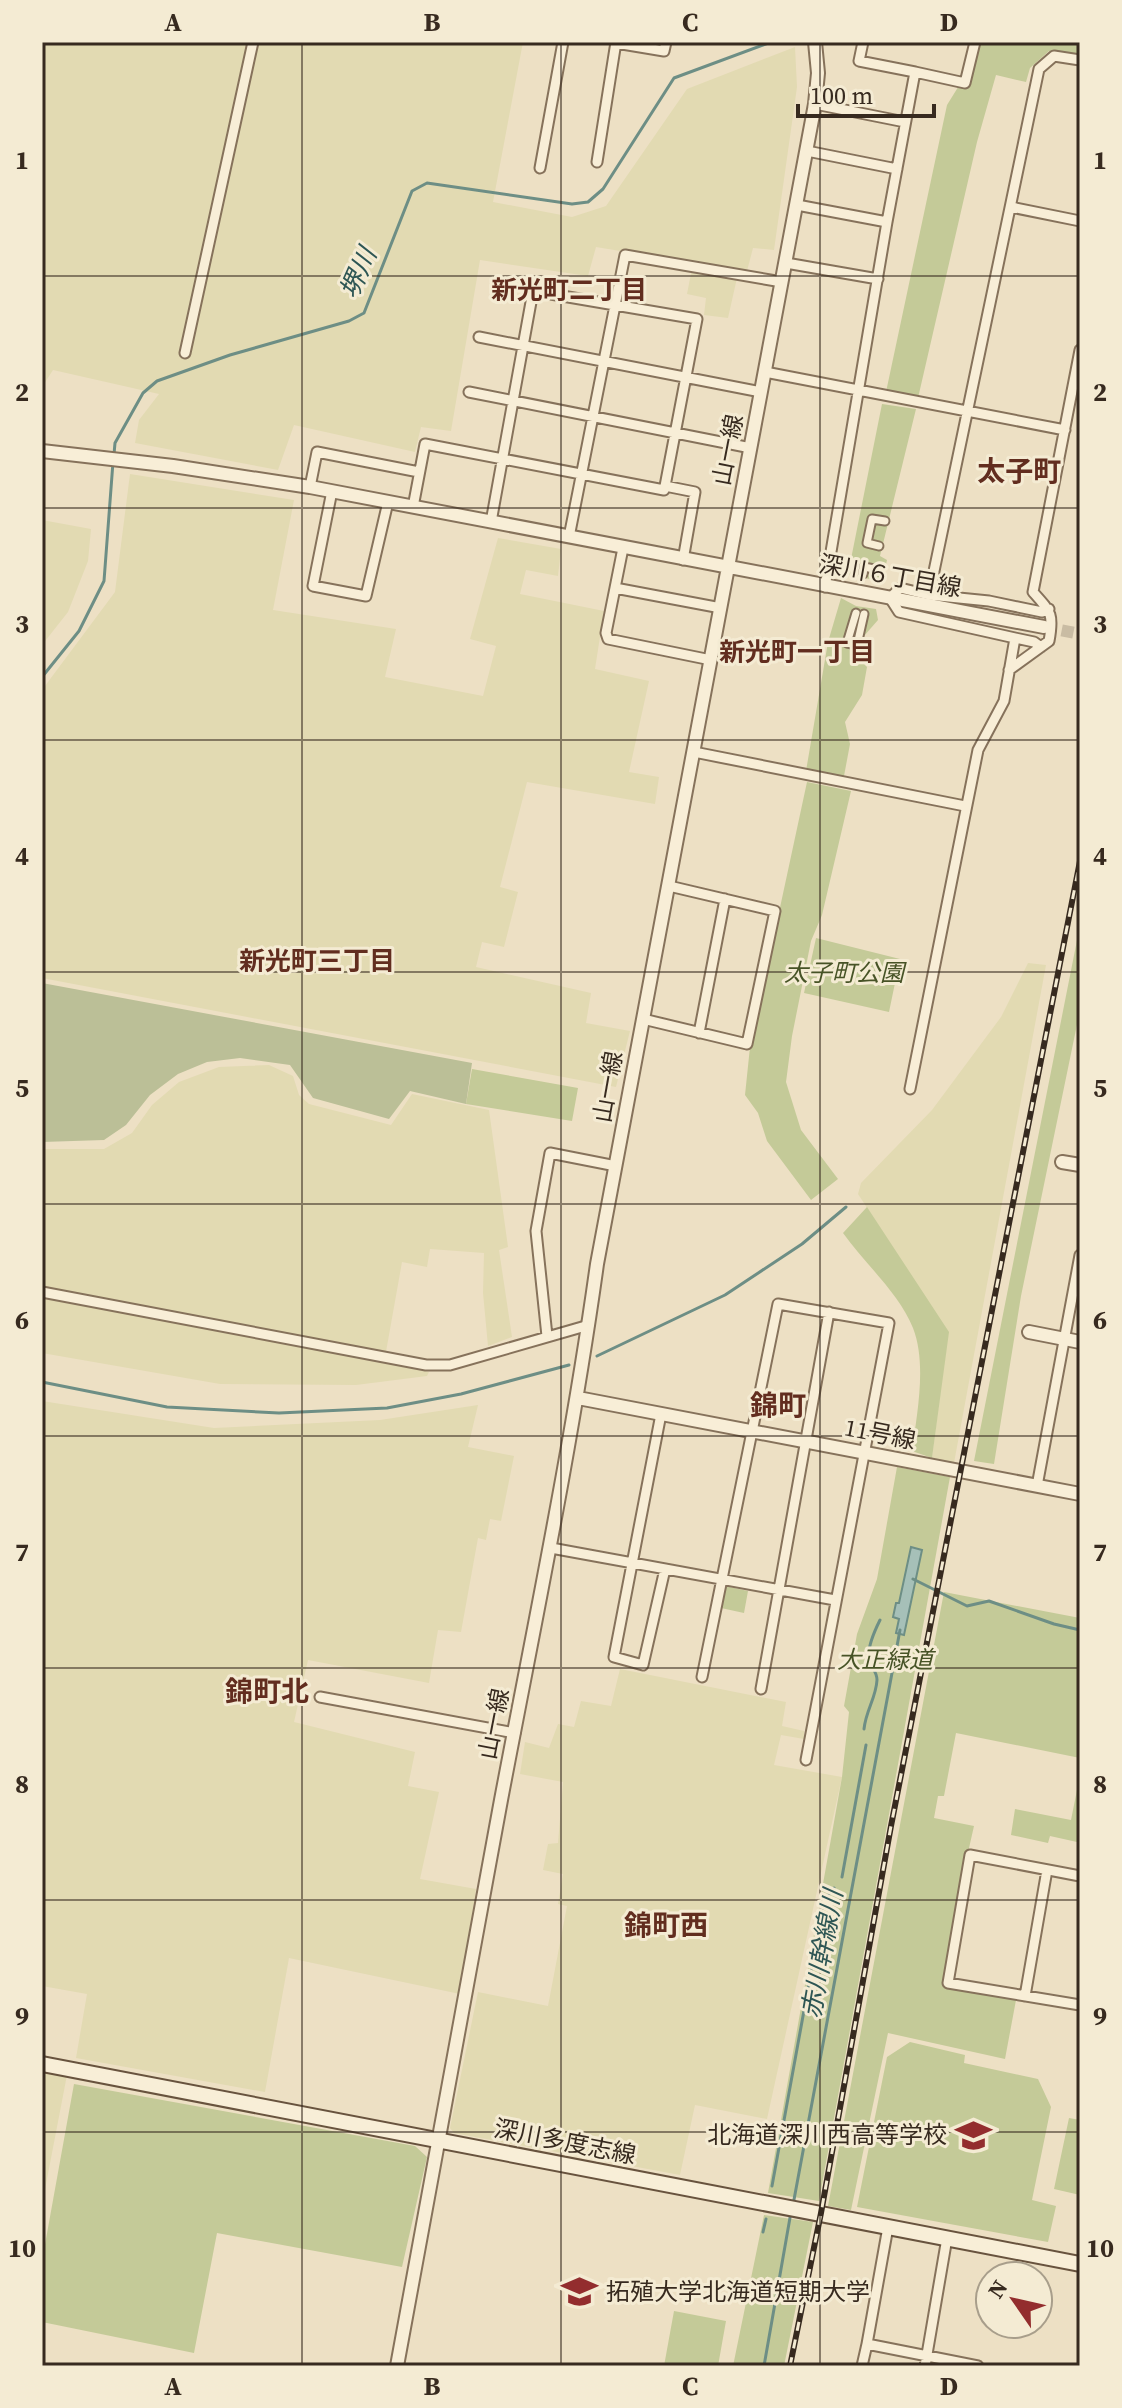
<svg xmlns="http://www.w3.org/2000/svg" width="1122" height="2408" viewBox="0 0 1122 2408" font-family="'Source Serif 4','Noto Sans JP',serif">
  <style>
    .farmland { fill: #e2dab2 }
    .green { fill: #c4ca98 }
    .cemetery { fill: #bbbf97 }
    .water { fill: #a6c0b8; stroke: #6d8e85; stroke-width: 2 }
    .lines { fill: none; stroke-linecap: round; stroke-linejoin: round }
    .stream { stroke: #6d8e85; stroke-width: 3 }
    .tertiary-tunnel { stroke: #c9bca3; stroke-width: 12; stroke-dasharray: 12 6; stroke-linecap: butt }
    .pedestrian-casing { stroke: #86725b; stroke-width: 11 }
    .minor-casing { stroke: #86725b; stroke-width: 13 }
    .tertiary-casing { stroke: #86725b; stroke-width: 16 }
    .secondary-casing { stroke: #68533e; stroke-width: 18 }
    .pedestrian { stroke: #f8eed7; stroke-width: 7 }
    .minor { stroke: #f8eed7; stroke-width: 9 }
    .tertiary { stroke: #f8eed7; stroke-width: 12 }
    .secondary { stroke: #f8eed7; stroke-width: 14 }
    .rail-casing { stroke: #372a1f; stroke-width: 6 }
    .rail { stroke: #f4ebd3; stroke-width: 3; stroke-dasharray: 9; stroke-linecap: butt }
    .grid { fill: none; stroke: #372a1f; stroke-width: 2; stroke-opacity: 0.55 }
    .labels { text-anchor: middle; stroke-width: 6; stroke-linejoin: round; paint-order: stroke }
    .street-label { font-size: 24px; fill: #372a1f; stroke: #f4ebd3 }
    .park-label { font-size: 24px; font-style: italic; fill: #475326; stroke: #f4ebd3 }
    .poi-label { font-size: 24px; fill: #372a1f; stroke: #f4ebd3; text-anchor: end }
    .water-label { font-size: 26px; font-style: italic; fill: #2e5654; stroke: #f4ebd3 }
    .neighbourhood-label { font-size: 26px; font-weight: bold; fill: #622d1f; stroke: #f4ebd3 }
    .quarter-label { font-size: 28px; font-weight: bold; fill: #622d1f; stroke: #f4ebd3 }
    .neatline { fill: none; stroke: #372a1f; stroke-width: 3 }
    .grid-label { font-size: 26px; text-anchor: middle; font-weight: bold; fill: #372a1f }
  </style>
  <rect width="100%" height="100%" fill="#ede0c4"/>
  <!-- farmland -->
  <path class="farmland" d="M42,42H523L493,202L572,217L606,206L687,89L795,47L797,87L774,250L753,248L747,271L739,269L728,318L704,315L706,298L687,294L693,263L596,247L588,276L480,260L451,431L421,427L415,452L294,425L278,470L135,443L139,420L159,394L53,370L42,387Z
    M130,474L294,500L273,610L396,629L385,677L483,696L496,646L470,639L498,538L561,549L558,576L526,570L520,594L604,611L595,669L649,681L629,772L659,777L655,804L527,782L500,887L518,892L504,947L482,942L476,967L591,993L586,1023L630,1031L616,1087L42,978V690L115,592Z
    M42,520L91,529L88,561L68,612L42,645Z
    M1028,963L1046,965L954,1463L932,1458L948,1332L858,1194L861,1183L932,1110L1001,1017Z
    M269,1065L293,1076L299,1095L309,1104L391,1125L412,1094L489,1110L508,1247L499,1250L512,1337L488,1346L483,1293L484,1253L430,1249L427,1267L402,1262L384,1363L429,1372L427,1376L356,1385L220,1384L42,1353V1149H104L132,1133L152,1105L179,1082L219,1067Z
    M42,1401L214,1428L380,1420L478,1405L468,1447L514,1456L501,1521L490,1519L486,1540L478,1538L461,1632L438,1630L429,1683L308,1660L294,1722L415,1752L408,1786L439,1792L420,1879L476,1889L460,1994L289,1958L265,2092L76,2058L87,1994L42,1986Z
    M620,1669L786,1702L782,1726L804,1731V1739L781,1735L774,1765L842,1777L767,2119L695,2105L680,2175L454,2133L450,2128L478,1992L548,2006L567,1906L558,1904L563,1874L543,1870L548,1844L558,1843L563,1782L520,1774L525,1742L549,1748L558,1724L574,1727L581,1701L611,1706Z
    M42,2071L67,2075L42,2205Z"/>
  <!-- green -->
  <path class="green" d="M971,42H1080V56L1049,51L1030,68L1026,82L996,75L977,142L918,398L886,392L947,105L960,84Z
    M882,404L916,409L880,556L887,560L882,582L848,574Z
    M841,598L856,606L876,609L878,620L864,636L859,659L867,667L862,695L845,722L850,744L844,776L806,771L828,642Z
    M807,782L851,791L822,915L811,941L792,1036L786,1082L801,1130L838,1179L811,1200L767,1141L758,1113L745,1095L750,1047Z
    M1080,925V1010L1021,1296L994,1464L974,1461Z
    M816,938L900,959L889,1012L804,993Z
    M472,1069L578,1088L572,1121L466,1104Z
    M867,1207L949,1332L932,1458L912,1451C917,1414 927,1364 913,1328C899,1293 865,1264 843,1233Z
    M897,1467L950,1477L819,2201L768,2193L842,1777L849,1712L844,1706L857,1634L877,1579Z
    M725,1586L748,1591L744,1613L721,1608Z
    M944,1592L1080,1618V1758L956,1733L944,1796H938L934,1818L974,1826L957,1901L944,1988L1016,2000L1005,2059L888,2033L851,2210L828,2206Z
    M1080,1775V1826L1077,1842L1050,1836L1048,1843L1011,1835L1015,1809L1071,1820Z
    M910,2042L965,2055L964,2063L1038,2079L1051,2107L1032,2200L1056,2206L1048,2242L857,2207L887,2057Z
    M74,2084L415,2146L427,2157L402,2267L217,2233L194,2353L42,2322V2261Z
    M1069,2118L1080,2120V2195L1054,2189Z
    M764,2215L813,2222L784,2366H733Z
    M674,2311L726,2321L718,2366H664Z"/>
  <!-- cemetery -->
  <path class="cemetery" d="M42,983L472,1063L466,1104L410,1091L389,1119L313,1098L290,1065L240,1058L207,1062L178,1074L150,1095L126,1125L104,1140L42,1142Z"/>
  <!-- water -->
  <path class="water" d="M911,1547L922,1550L904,1635L896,1633L899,1619L893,1617L896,1603H899Z"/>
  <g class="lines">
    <!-- stream -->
    <path class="stream" d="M114,454L115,443L143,393L157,381L230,355L349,321L364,313L412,191L427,183L572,204L588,202L603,189L674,78L771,42
      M42,677L79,631L104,581L113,462
      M597,1356L725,1295L802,1244L846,1207
      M42,1382L167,1407L279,1413L387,1408L461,1394L569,1365
      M913,1579L967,1606L989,1601L1054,1624L1080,1630
      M864,1729C866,1710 876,1698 877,1680C877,1672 873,1670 870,1663C865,1651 875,1630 880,1620
      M842,1877L866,1745
      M772,2186L824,1901L834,1888
      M793,2205L900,1630
      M763,2232L766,2219
      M764,2366L791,2212"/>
    <!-- tertiary-tunnel -->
    <path class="tertiary-tunnel" d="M1044,627L1080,634"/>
    <defs>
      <path id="pedestrian" d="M879,546L867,543L872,519L885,521
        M863,574L864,567L874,569
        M856,613L847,643L857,645L864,614"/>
      <path id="minor" d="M863,42L859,61L915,72
        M616,43L664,51L666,42
        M815,104L905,122
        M807,151L897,169
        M597,162L616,42
        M540,168L563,42
        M797,205L887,222L825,587
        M1011,207L1080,221
        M887,222L915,72L965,83L975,42
        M786,263L878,279
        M479,337L761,392
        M185,353L253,42
        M765,372L1065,430
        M469,392L751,448
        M310,487L317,452L419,472
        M332,491L313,586L366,596L388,502
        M413,507L425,444L664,490L665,486L695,492L683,560
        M491,522L533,291L697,319L665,486
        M569,537L625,255L782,282
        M623,548L606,633L608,639L711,660
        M615,588L721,608
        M1049,609L1042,612L989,601L929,595L1039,69L1054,56L1080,60
        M1015,638L1034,642L1041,647
        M1009,670L1049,641C1054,614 1051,612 1033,592L1080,350
        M694,752L965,806
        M643,1019L747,1044L775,911L669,886
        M699,1033L725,899
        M910,1089L978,750L1004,701L1015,638L899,612L890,598L900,588L929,595
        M42,1292L426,1365H450L589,1325
        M547,1336L536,1231L550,1153L616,1166
        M661,1414L614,1657L643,1665L665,1569
        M1037,1486L1080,1255
        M551,1548L835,1600
        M702,1677L778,1304L889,1323L806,1760
        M761,1689L829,1312
        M320,1697L515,1733
        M1080,1876L970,1855L948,1983L1080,2005
        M1025,1996L1047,1870
        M867,2344L888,2227
        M862,2366L867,2344L978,2366
        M925,2366L947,2238"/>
      <path id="tertiary" d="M42,451L173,466L310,487L1044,627
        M1062,1162L1080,1165
        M1029,1332L1080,1342
        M578,1398L1080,1494
        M397,2366C433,2178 466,1989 501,1800C535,1621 572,1444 597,1264L815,104L818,73L815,42"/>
      <path id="secondary" d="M42,2064L1080,2264"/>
    </defs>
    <!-- pedestrian casing -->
    <use href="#pedestrian" class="pedestrian-casing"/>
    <!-- minor casing -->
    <use href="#minor" class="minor-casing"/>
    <!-- tertiary casing -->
    <use href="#tertiary" class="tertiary-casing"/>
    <!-- secondary casing -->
    <use href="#secondary" class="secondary-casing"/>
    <!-- pedestrian -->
    <use href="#pedestrian" class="pedestrian"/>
    <!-- minor -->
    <use href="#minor" class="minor"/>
    <!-- tertiary -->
    <use href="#tertiary" class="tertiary"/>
    <!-- secondary -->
    <use href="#secondary" class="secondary"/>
    <defs>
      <path id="rail" d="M790,2366L821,2213L891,1826L1080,861"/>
    </defs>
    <!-- rail casing -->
    <use href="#rail" class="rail-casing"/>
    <!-- rail -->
    <use href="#rail" class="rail"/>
  </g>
  <!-- grid -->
  <path class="grid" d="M302,42V2366M561,42V2366M820,42V2366M42,276H1080M42,508H1080M42,740H1080M42,972H1080M42,1204H1080M42,1436H1080M42,1668H1080M42,1900H1080M42,2132H1080"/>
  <!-- icons -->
  <defs>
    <symbol id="school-bare" viewBox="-9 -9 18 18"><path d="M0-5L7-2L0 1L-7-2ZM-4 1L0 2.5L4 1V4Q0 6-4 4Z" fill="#932d2e" stroke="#f4ebd3" stroke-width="2.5" paint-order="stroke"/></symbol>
    <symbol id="university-bare" viewBox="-9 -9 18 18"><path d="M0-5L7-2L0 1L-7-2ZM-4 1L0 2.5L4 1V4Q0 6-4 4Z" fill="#932d2e" stroke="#f4ebd3" stroke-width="2.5" paint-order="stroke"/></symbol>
  </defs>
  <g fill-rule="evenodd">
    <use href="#school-bare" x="948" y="2110" width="51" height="51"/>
    <use href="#university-bare" x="554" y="2266" width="51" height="51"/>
  </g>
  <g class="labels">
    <!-- street labels -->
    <g class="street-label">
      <text transform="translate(728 450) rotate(-79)" y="8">山一線</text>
      <text transform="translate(890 576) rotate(10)" y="8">深川６丁目線</text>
      <text transform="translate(608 1087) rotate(-80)" y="8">山一線</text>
      <text transform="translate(880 1434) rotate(11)" y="8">11号線</text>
      <text transform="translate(494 1724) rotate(-79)" y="8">山一線</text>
      <text transform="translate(565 2142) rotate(11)" y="8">深川多度志線</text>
    </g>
    <!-- park labels -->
    <g class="park-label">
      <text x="844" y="981">太子町公園</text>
      <text x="885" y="1668">大正緑道</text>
    </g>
    <!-- poi labels -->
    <g class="poi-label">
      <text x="947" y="2143">北海道深川西高等学校</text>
      <text x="606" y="2300" text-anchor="start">拓殖大学北海道短期大学</text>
    </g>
    <!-- water labels -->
    <g class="water-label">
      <text transform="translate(358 273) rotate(-66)" y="9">堺川</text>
      <text transform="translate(822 1954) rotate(-80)" y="9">赤川幹線川</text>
    </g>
    <!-- neighbourhood labels -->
    <g class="neighbourhood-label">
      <text x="569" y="299">新光町二丁目</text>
      <text x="797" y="661">新光町一丁目</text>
      <text x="317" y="970">新光町三丁目</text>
    </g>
    <!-- quarter labels -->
    <g class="quarter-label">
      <text x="1019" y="481">太子町</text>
      <text x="778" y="1415">錦町</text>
      <text x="267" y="1701">錦町北</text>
      <text x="666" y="1935">錦町西</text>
    </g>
  </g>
  <!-- border -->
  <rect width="1122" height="2408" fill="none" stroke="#f4ebd3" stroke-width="88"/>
  <!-- north arrow -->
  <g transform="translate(1014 2300) rotate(304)"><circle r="38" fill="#f4ebd3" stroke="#a89e8b" stroke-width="2"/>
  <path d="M0-6L14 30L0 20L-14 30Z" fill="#932d2e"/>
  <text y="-12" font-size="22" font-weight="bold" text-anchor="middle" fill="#372a1f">N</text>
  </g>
  <!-- scale -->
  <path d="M798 104v12h136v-12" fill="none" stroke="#372a1f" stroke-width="4"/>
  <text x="810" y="104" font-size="24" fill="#372a1f" stroke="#f4ebd3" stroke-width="6" paint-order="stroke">100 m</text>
  <rect x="44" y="44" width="1034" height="2320" class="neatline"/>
  <g class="grid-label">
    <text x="173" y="31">A</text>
    <text x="432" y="31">B</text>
    <text x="690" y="31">C</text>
    <text x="949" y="31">D</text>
    <text x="22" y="169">1</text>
    <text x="1100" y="169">1</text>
    <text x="22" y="401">2</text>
    <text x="1100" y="401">2</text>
    <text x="22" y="633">3</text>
    <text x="1100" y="633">3</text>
    <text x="22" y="865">4</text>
    <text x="1100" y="865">4</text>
    <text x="22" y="1097">5</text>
    <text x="1100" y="1097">5</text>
    <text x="22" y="1329">6</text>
    <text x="1100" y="1329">6</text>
    <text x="22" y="1561">7</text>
    <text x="1100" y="1561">7</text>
    <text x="22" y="1793">8</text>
    <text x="1100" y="1793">8</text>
    <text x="22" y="2025">9</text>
    <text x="1100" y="2025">9</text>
    <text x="22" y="2257">10</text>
    <text x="1100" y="2257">10</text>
    <text x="173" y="2395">A</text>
    <text x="432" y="2395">B</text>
    <text x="690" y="2395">C</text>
    <text x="949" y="2395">D</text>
  </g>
</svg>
